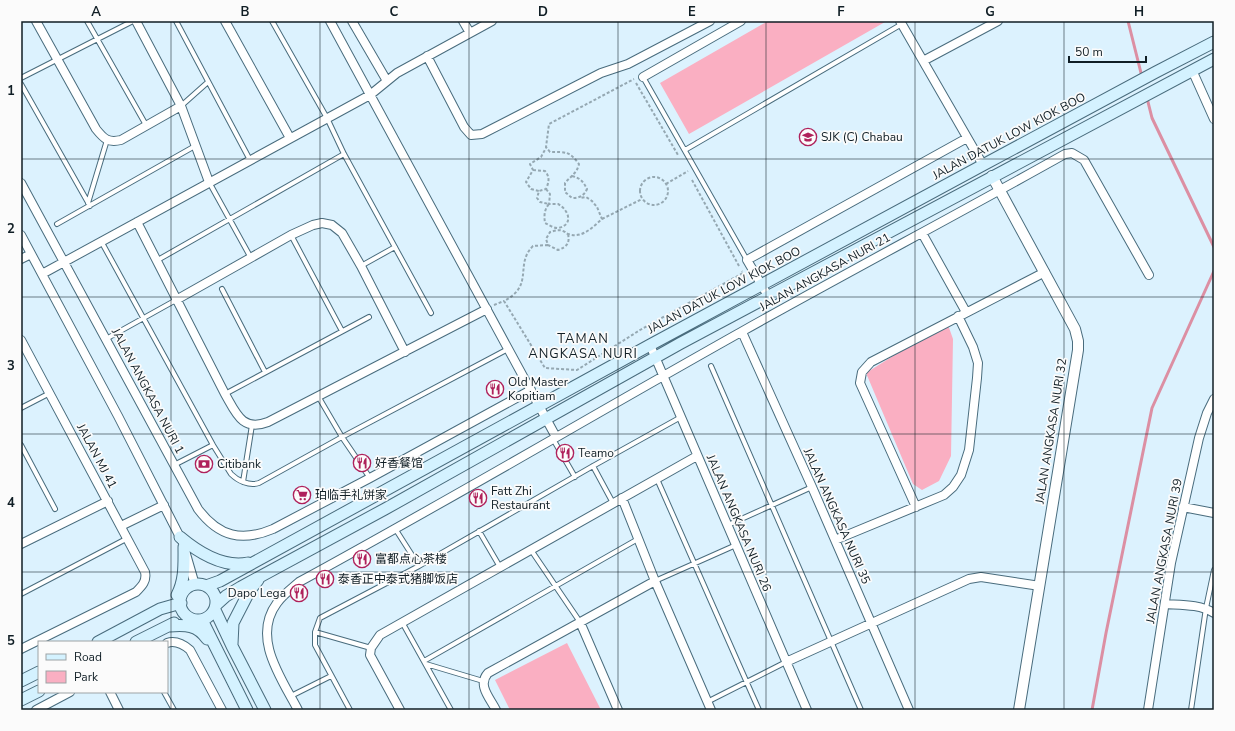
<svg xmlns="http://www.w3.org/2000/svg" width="1235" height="731" viewBox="0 0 1235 731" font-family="'Nunito Sans','Noto Sans SC',sans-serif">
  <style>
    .green { fill: #faafc2 }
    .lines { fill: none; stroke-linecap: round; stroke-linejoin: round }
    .stream { stroke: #dc8fa3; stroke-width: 3 }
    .service-casing { stroke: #496c7d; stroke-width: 6 }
    .minor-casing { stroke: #496c7d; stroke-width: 10 }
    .tertiary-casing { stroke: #496c7d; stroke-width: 12 }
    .secondary-casing { stroke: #496c7d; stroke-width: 13 }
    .path { stroke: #95a8b2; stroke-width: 2; stroke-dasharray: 3 2; stroke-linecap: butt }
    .service { stroke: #fff; stroke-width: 4 }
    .minor { stroke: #fff; stroke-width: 8 }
    .tertiary { stroke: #fff; stroke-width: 10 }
    .secondary { stroke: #d4f2ff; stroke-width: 11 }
    .grid { fill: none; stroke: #101e25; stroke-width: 1; stroke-opacity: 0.55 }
    .labels { text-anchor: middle; stroke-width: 3.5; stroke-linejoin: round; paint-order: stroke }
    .street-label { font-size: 12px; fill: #101e25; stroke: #fbfbfb }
    .poi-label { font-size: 12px; fill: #101e25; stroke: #fbfbfb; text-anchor: start }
    .neighbourhood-label { font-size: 13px; letter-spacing: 1px; fill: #101e25; stroke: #fbfbfb }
    .neatline { fill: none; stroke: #101e25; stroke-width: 1.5 }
    .grid-label { font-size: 13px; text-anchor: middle; font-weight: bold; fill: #101e25 }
  </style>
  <rect width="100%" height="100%" fill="#dcf2fe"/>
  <!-- green -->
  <path class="green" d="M768,21L885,22L689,134L660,83Z
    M947,322L953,339L951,456L939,481L922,490L913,484L866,373Z
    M567,643L601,710H510L495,680Z"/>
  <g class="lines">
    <!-- stream -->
    <path class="stream" d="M1128,21L1142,77
      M1147,98L1152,118L1214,247
      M1092,710L1106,633L1152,408L1214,271"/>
    <defs>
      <path id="service" d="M87,21L146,125
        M176,21L250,160
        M272,21L327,118L344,154L431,313
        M643,77L747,260
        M21,78L133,21
        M21,84L90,206
        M181,106L208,82
        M685,150L902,24
        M209,182L251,258
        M88,203L107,140
        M57,224L195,146
        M291,235L342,331
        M101,241L213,445L231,474C238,481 249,486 259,483L342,437L508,349
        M156,261L344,154
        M361,266L395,247
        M222,289L265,372
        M106,339L176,300
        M711,366L861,710
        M225,394L369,317
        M318,396L342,437L370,478
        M21,408L50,393
        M553,439L575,477
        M21,445L55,509
        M174,465L213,445
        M593,466L613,503
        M657,479L759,710
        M243,482L252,425
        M728,525L812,487
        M396,530L419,566
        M479,531L500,567
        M531,550L580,622
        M655,581L736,545
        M21,594L128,538
        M402,622L451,710
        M315,632L371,648
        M424,661L638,539
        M426,664L483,681
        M164,692L174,710
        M291,696L331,676
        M707,702L786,662
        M350,710L315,645V632L320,618L419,566L593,466L681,417
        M1191,710L1206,608L1214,570"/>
      <path id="minor" d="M36,21L96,129C104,139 108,143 121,140L181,106
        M136,21L181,106L209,182
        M225,21L290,138
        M330,21L556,437
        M352,21L387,81
        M463,21L470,33
        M900,21L983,165
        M427,56L464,127L471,135L482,134L601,73L628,64L710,21
        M923,61L998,21
        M1192,70L1214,119
        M643,77L741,21
        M21,183L198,509C219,537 242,542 273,529L370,478L531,390
        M137,222L225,394C236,413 242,432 268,422L487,309
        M922,233L966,312
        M21,235L118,416L182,541
        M21,259L31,254
        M42,274L370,95L397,73L492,21
        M768,296L747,260L967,138
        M176,300L291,235L313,225L322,223L332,225L342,233L361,266L405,352
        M742,332L812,487L909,710
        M21,340L145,572C147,581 142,586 136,592L21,649
        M650,345L807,710
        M622,498L655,581L711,710
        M916,507L860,383L862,372L871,362L1045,272
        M1183,507L1214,513
        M121,526L164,505
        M835,540L944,495L953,487L961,475L969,450L977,378L978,363L973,347L958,316
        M21,544L108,501
        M186,554L195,585
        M1165,604C1181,605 1200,604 1214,613
        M580,622L618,710
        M167,643C176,640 183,644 190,650L222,710
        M786,662L969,579L981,577L1040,586
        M110,692L119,710
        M36,710L70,692
        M298,710C282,679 251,638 277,603C283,595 292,588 299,582C448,501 593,415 741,332C848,272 958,214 1065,154L1072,153L1084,160L1149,275
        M400,710L370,655L371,648L380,635L697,456
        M496,710C490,698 477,685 488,673L655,581
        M1148,710L1171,563L1199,438L1207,413L1214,399"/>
      <path id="tertiary" d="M992,176L1075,329L1078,341V350L1019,710"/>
      <path id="secondary" d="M180,537C199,553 223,568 248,563
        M180 602a18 18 0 1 1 36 0a18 18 0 1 1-36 0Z
        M206,586L220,581L650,345L983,165L1156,72L1214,42
        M177,595C185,580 184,564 184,547
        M216,605L226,596L241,587L385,509L681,343L1214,59
        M215,610L232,646L265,710
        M202,620L247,710
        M169,626C185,625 197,624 207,639
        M98,642L160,609L181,603
        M136,642L174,623
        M232,644L233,623L250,590L258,580
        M21,681L39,672
        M21,700L39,691"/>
    </defs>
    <!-- service casing -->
    <use href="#service" class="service-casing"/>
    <!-- minor casing -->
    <use href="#minor" class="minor-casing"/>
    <!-- tertiary casing -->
    <use href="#tertiary" class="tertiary-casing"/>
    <!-- secondary casing -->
    <use href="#secondary" class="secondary-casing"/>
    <!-- path -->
    <path class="path" d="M636,83L678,155
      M533,170L545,171C550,177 549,182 546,189L539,191
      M572,176C580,178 583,181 587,189C584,196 579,198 572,198L565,192V183C571,176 577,173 579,164C569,151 566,152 550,152L546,147L549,124L634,79
      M640 191a14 14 0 1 1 28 0a14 14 0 1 1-28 0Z
      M692,180L739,266
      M666,184L688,171
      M546,189L550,194L549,204H558C569,210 574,225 558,228C553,228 549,225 545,223C544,216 544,210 549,204L540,202L537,198L539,191L531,189L526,182L533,170L530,164L541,157L546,148
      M602,219L642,199
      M568,234C570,243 567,247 558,250L548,245L546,239L550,232C554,231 558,229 563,231C566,232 565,233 568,234C582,239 593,227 602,219L597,207L592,201L586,197L580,198
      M548,245L533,246C514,265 535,285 504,301L545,368L577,370L640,330L743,273L742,271
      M494,305L504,301"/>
    <!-- service -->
    <use href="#service" class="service"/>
    <!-- minor -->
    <use href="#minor" class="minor"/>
    <!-- tertiary -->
    <use href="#tertiary" class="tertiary"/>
    <!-- secondary -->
    <use href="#secondary" class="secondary"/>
  </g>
  <!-- grid -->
  <path class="grid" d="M171,21V710M320,21V710M469,21V710M618,21V710M766,21V710M915,21V710M1064,21V710M21,159H1214M21,297H1214M21,434H1214M21,572H1214"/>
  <!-- icons -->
  <defs>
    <symbol id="school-ring" viewBox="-11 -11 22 22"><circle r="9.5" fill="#fbfbfb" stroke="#af215b" stroke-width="1.5"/><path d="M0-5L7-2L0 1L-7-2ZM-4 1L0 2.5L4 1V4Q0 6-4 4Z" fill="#af215b"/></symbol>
    <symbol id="restaurant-ring" viewBox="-11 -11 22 22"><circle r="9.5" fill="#fbfbfb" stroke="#af215b" stroke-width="1.5"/><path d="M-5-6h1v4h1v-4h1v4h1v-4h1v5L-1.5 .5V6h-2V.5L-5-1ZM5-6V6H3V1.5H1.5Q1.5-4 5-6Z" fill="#af215b"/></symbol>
    <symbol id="bank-ring" viewBox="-11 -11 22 22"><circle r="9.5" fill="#fbfbfb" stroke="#af215b" stroke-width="1.5"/><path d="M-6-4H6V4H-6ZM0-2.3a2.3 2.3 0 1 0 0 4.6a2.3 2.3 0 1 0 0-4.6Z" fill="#af215b"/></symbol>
    <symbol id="supermarket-ring" viewBox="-11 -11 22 22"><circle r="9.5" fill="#fbfbfb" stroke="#af215b" stroke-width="1.5"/><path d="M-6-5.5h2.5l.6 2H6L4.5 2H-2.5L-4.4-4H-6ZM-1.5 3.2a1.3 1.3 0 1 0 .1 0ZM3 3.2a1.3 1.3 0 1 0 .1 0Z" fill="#af215b"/></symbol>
  </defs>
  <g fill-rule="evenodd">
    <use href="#school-ring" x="798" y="127" width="20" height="20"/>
    <use href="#restaurant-ring" x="485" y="379" width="20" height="20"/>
    <use href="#restaurant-ring" x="555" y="443" width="20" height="20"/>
    <use href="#restaurant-ring" x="352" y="453" width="20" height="20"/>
    <use href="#bank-ring" x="194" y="454" width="20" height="20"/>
    <use href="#supermarket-ring" x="292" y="485" width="20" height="20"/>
    <use href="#restaurant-ring" x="468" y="488" width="20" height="20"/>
    <use href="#restaurant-ring" x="352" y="549" width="20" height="20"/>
    <use href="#restaurant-ring" x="315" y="569" width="20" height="20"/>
    <use href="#restaurant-ring" x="289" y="583" width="20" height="20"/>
  </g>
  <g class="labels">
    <!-- street labels -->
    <g class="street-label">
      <text transform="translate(1009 136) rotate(-28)" y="4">JALAN DATUK LOW KIOK BOO</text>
      <text transform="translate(825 272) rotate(-29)" y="4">JALAN ANGKASA NURI 21</text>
      <text transform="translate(724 290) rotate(-28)" y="4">JALAN DATUK LOW KIOK BOO</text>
      <text transform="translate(148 391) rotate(62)" y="4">JALAN ANGKASA NURI 1</text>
      <text transform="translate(1051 431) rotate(-81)" y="4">JALAN ANGKASA NURI 32</text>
      <text transform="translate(97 456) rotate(62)" y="4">JALAN MJ 41</text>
      <text transform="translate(837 516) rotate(66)" y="4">JALAN ANGKASA NURI 35</text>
      <text transform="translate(739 523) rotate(67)" y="4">JALAN ANGKASA NURI 26</text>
      <text transform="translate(1164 551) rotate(-79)" y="4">JALAN ANGKASA NURI 39</text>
    </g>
    <!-- poi labels -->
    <g class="poi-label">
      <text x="821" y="141">SJK (C) Chabau</text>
      <text x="508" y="386">Old Master<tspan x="508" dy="14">Kopitiam</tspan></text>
      <text x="578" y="457">Teamo</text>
      <text x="375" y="467">好香餐馆</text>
      <text x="217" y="468">Citibank</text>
      <text x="491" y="495">Fatt Zhi<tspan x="491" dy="14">Restaurant</tspan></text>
      <text x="315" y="499">珀临手礼饼家</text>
      <text x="375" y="563">富都点心茶楼</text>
      <text x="338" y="583">泰香正中泰式猪脚饭店</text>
      <text x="286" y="597" text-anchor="end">Dapo Lega</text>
    </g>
    <!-- neighbourhood labels -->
    <g class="neighbourhood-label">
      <text x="583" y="343">TAMAN<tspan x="583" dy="15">ANGKASA NURI</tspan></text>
    </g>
  </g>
  <!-- border -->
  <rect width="1235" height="731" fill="none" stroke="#fbfbfb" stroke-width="44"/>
  <!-- legend -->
  <rect x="38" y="641" width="130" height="52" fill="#fbfbfb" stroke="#9da3a5"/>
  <rect x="46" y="654" width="20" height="6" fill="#d4f2ff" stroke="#9da3a5"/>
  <text x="74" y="661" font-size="12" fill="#101e25">Road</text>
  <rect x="46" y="671" width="20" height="12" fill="#faafc2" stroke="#9da3a5"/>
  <text x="74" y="681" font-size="12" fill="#101e25">Park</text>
  <!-- scale -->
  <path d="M1069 56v6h77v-6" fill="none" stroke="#101e25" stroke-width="2"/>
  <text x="1075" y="56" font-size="12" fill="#101e25" stroke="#fbfbfb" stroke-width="3" paint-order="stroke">50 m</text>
  <rect x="22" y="22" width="1191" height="687" class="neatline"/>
  <g class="grid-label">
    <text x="96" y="16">A</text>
    <text x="245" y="16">B</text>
    <text x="394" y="16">C</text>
    <text x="543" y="16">D</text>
    <text x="692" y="16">E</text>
    <text x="841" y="16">F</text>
    <text x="990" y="16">G</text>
    <text x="1139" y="16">H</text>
    <text x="11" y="95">1</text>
    <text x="11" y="233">2</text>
    <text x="11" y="370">3</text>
    <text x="11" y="507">4</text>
    <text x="11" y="645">5</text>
  </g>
</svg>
